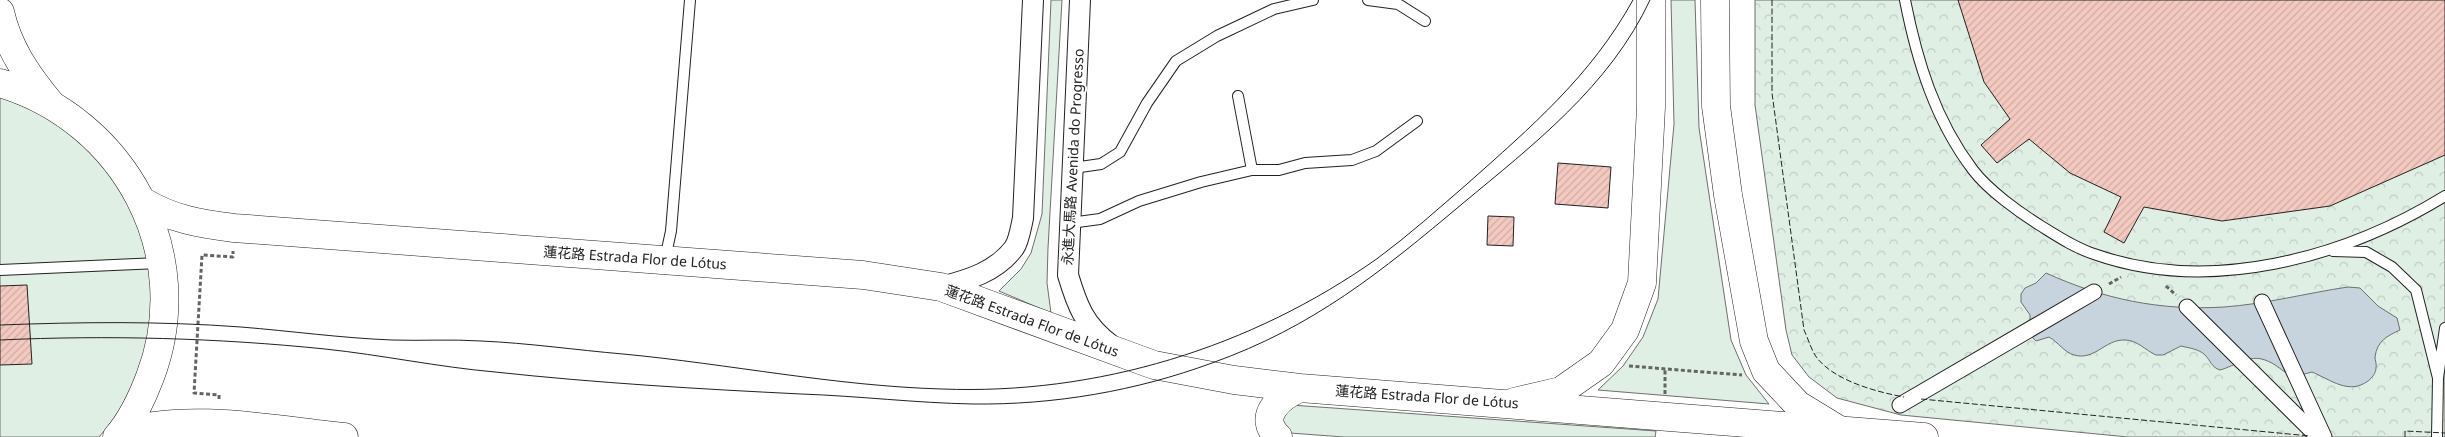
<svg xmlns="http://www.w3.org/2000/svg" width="2445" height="437" viewBox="0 0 2445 437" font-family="'Noto Sans','Noto Sans SC',sans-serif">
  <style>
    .green { fill: #e0efe3; stroke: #6f6f6f }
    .park { fill: url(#park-crowns); stroke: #6f6f6f }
    .water { fill: #c7d3dd; stroke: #6f6f6f }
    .building { fill: url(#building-hatch); stroke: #222 }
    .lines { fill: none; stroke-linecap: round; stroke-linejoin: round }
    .service-casing { stroke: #222; stroke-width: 12 }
    .pedestrian-casing { stroke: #222; stroke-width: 17 }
    .minor-casing { stroke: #222; stroke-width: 22 }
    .secondary-casing { stroke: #222; stroke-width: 29 }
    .primary-casing { stroke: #222; stroke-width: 29 }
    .path { stroke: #646464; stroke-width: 3; stroke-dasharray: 4 2.5; stroke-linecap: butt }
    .service { stroke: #fff; stroke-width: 10 }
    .pedestrian { stroke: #fff; stroke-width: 15 }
    .minor { stroke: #fff; stroke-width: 20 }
    .secondary { stroke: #fff; stroke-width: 28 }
    .primary { stroke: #fff; stroke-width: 28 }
    .tram { stroke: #222; stroke-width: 1 }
    .fence { stroke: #222; stroke-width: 1; stroke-dasharray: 6 2.5; stroke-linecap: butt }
    .labels { text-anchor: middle; stroke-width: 4; stroke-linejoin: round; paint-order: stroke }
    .street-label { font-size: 14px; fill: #222; stroke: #fff }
  </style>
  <defs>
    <pattern id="park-crowns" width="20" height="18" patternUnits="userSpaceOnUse" patternTransform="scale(1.25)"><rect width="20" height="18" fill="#e0efe3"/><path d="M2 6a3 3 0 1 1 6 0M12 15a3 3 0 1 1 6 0" fill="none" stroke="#c0cdc2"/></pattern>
    <pattern id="building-hatch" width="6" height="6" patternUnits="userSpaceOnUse" patternTransform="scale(1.25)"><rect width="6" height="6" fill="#f3c9c0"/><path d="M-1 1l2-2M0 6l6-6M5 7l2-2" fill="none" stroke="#d0aca5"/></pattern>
  </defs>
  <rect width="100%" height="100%" fill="#fff"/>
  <!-- green -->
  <path class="green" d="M1051,0H1062L1048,248L1047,283L1051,313L999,291L1021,269L1031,253L1042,214Z
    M1671,0H1695L1699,128L1731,340L1746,375L1769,404L1598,390L1623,366L1643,337L1658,299L1674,124Z
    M0,97C25,107 50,116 71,133C164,209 180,346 99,437H0Z
    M1291,405L1656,431L1655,437H1344L1290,433L1284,430L1281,411Z"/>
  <!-- park -->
  <path class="park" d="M1755,0H2445V437H2128L1901,415L1837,398L1809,377L1792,355L1786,330L1755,105Z"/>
  <!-- water -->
  <path class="water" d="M2046,273C2103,299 2160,311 2224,307C2266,304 2307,293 2348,287L2360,288L2378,306L2397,318L2400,330C2387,336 2377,341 2375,357C2375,360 2377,365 2376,368C2376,373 2372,378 2368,381C2349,395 2331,380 2312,372C2282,381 2287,368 2265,360C2249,354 2235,366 2220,370C2211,367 2211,361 2205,355C2199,349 2189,348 2181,346L2163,355H2156C2145,350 2137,340 2125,340C2105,339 2095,361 2074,355C2064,352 2058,342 2049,337L2036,341L2030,335V315L2021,302V294L2025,288L2036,283Z"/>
  <!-- building -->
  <path class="building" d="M1958,0H2445V155L2330,206L2222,221L2144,207L2124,243L2104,232L2121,197L2070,173L2029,139L1997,163L1981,145L2010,119L1984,82Z
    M1558,163L1611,167L1608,208L1555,204Z
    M1488,216L1514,217L1513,246L1487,245Z
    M27,285L32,364L0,365V286Z"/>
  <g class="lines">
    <defs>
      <path id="service" d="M1368,0L1398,4L1425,21
        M1905,0C1917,61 1935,120 1973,170C1988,190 2020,213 2041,226C2057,236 2075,248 2094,254C2210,295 2344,258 2445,196
        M1238,96L1252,170
        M1073,168L1101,164L1120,152L1147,103L1176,61L1217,36L1274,9L1313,0
        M1070,223L1100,219L1139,201L1201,182L1252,170H1279L1305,163L1352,160L1376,151L1417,121
        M2333,251L2366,252L2392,267L2416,290L2438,378
        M665,259L671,231L690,0
        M0,270L159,263
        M2437,437L2438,378L2445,328"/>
      <path id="pedestrian" d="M2262,302L2324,437
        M2187,307L2318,437
        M1900,405L2094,292"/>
      <path id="minor" d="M1080,0L1068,275C1077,305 1084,325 1111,345
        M941,287C968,280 996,272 1014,248C1019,241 1021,227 1023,218L1033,0"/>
      <path id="secondary" d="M1715,0L1716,106L1728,195L1754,341L1766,371L1798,405L1839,430
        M1514,402L1561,391L1601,363L1625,330L1642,283L1651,107V0"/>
      <path id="primary" d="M0,12C8,48 27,75 50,103
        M0,83C125,120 197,254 150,377C142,398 132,420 117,437
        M142,201C171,219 201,224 234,228L863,275L941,287L1154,365L1234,380L1300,388L1924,437
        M121,433C187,412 275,430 344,437
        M1278,437C1256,416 1281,396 1300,388"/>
    </defs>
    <!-- service casing -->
    <use href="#service" class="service-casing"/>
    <!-- pedestrian casing -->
    <use href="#pedestrian" class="pedestrian-casing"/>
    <!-- minor casing -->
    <use href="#minor" class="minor-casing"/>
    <!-- secondary casing -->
    <use href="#secondary" class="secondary-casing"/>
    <!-- primary casing -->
    <use href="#primary" class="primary-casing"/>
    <!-- path -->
    <path class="path" d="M2109,284L2121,277
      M2166,286L2176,295
      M1629,366L1742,375
      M1665,394V369
      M219,399V395L194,393L202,255L233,257V251"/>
    <!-- service -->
    <use href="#service" class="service"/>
    <!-- pedestrian -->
    <use href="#pedestrian" class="pedestrian"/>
    <!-- minor -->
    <use href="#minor" class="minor"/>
    <!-- secondary -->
    <use href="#secondary" class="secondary"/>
    <!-- primary -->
    <use href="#primary" class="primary"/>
    <!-- tram -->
    <path class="tram" d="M0,325C80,322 160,321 241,327C291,331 341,338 392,340C421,341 451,339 481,341C528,343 576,350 623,354C729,364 835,386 942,389C1097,395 1251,348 1378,258C1409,235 1438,209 1467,184C1531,127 1591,76 1633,0
      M0,340C109,335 217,338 325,349C382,355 438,367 495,372C597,383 699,389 801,394C859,396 916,403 973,404C1054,405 1136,391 1212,363C1313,327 1381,272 1462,204C1533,145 1610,86 1650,0"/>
    <!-- fence -->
    <path class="fence" d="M1772,0V93L1804,330C1808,338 1811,350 1817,358C1835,381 1877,392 1904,397
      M1921,399L2310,436
      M2405,437V431L2445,433"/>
  </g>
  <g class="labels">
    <!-- street labels -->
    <g class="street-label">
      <text transform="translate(1073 157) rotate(-87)" y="5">永進大馬路 Avenida do Progresso</text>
      <text transform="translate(635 258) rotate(4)" y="5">蓮花路 Estrada Flor de Lótus</text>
      <text transform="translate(1032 321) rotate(20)" y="5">蓮花路 Estrada Flor de Lótus</text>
      <text transform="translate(1427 397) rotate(4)" y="5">蓮花路 Estrada Flor de Lótus</text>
    </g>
  </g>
</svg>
